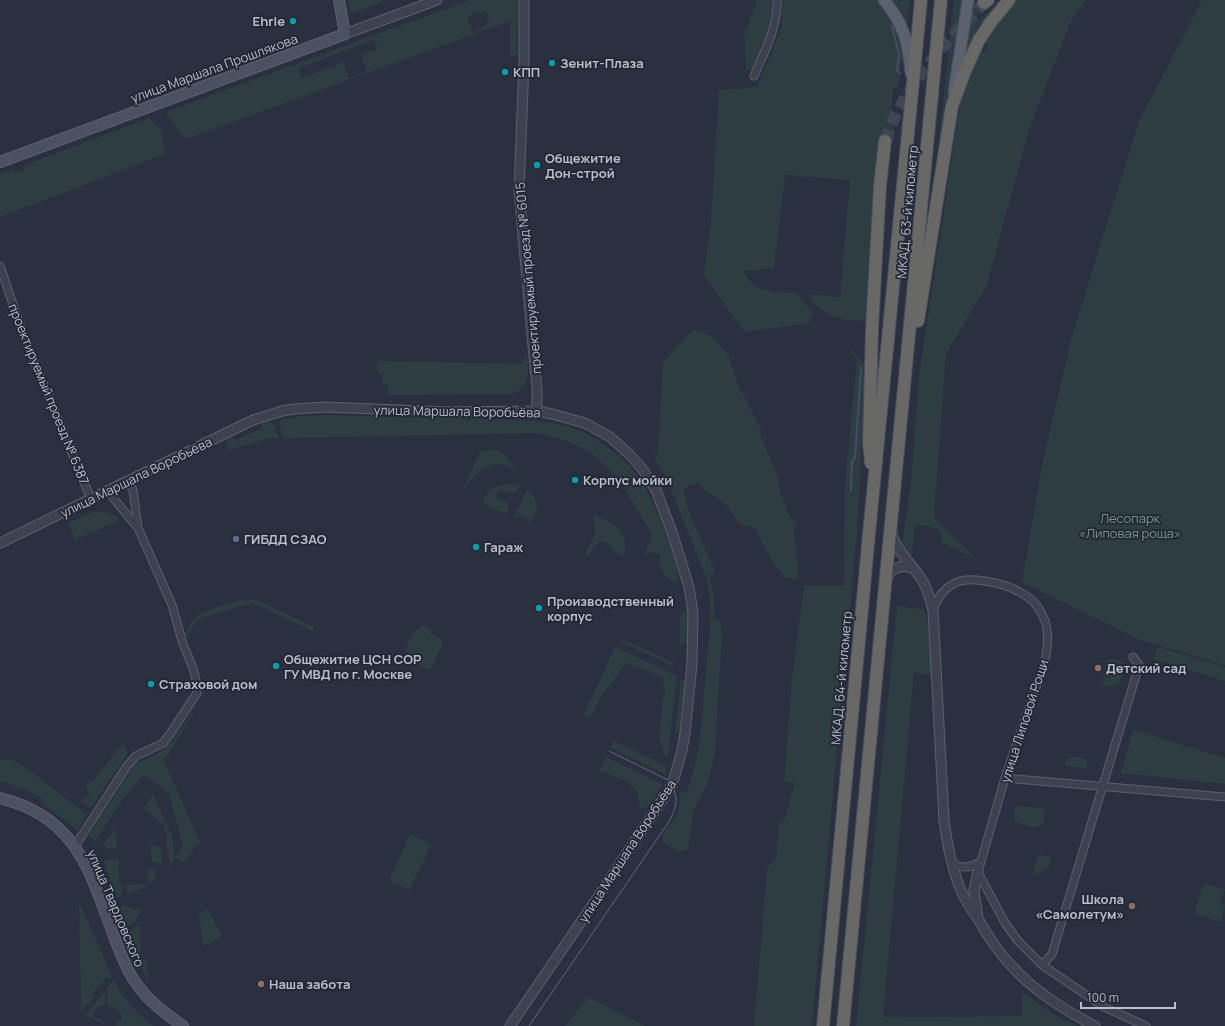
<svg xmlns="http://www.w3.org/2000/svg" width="1225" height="1026" viewBox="0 0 1225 1026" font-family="Manrope,sans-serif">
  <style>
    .green { fill: #2d3d42; fill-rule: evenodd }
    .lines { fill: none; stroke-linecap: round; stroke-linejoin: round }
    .stream { stroke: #444d68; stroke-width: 2 }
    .trunk-tunnel { stroke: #404555; stroke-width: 12; stroke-dasharray: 12 6; stroke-linecap: butt }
    .minor-casing { stroke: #5c606d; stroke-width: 9 }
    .tertiary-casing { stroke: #5c606d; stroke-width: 11 }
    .secondary-casing { stroke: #5c606d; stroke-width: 12 }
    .primary-casing { stroke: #484b59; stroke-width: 13 }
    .trunk-casing { stroke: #484d5a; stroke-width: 14 }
    .minor { stroke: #3e4250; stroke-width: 7 }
    .tertiary { stroke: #3e4250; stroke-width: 9 }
    .secondary { stroke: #4c5162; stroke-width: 10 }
    .primary { stroke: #5c616f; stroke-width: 11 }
    .trunk { stroke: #686866; stroke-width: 12 }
    .tram { stroke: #606676; stroke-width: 1 }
    .culture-dot { fill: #0f9aa8; stroke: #222735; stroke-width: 1.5 }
    .service-dot { fill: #5c6f8a; stroke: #222735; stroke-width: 1.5 }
    .education-dot { fill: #8d6e63; stroke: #222735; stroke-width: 1.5 }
    .labels { text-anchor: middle; stroke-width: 3.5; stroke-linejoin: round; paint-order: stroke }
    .poi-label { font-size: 13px; font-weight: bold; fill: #bbbeca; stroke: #222735; text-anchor: start }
    .street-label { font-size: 13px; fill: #bbbeca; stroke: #222735 }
    .park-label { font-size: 13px; fill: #759882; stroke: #222735 }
  </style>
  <rect width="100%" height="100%" fill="#2a3040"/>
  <!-- green -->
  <path class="green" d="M348,0H382L383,2L355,12L350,11Z
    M470,0H518L517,54L510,58V21L186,139L178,130L166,112ZM483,11L487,13L489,18L485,27L473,32L467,17ZM374,40L378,49L361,55L367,72L349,78L343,62L302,78L299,68Z
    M757,0H772L771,21L766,40L752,69L746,71L744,30L747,28Z
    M782,0H879L898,27L903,51L898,87L893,89L891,115L894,116V142L880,139L876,162L867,319C848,325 816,314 809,294L840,297L850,180L785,175L774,268L744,271C751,293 778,292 797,293L803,302L814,314L810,316V323L744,332L704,275L711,221L719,90L757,87L782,27Z
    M889,0H910L907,26Z
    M954,0H963L938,170L936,169Z
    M973,0H979L978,2L980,4L977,22L1001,0C984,17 974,39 964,61Z
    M1016,0H1086L1070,23L1029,130L986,287L946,354L934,517L976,559L941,542L942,538L938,529L923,525L915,526L912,554L909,557L903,548V538L911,482L919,376L959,110L971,70L979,51L986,52L987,49L986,41L1007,9Z
    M1202,0H1225V665L1140,640L1022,582L1043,460L1072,336L1139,121Z
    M149,118L162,131L165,154L0,217V174L14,169L15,173L26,169L25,165Z
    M694,329L711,336L728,354L739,388L745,397L761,430L760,435L780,481L778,486L790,517L797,523L794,529L799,579L786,578C772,564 764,546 755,528L740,525L727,505L704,489L697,483L683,489L689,512L716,574L709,575L714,597L715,620H720L722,636L715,752L709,780L693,813L688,849C678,854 671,847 662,841C662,831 671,825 676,816C678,811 680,806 680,800C680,796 679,795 681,791L686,793C701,758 702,717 705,680C708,647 714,612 707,580L666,477L653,455L658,454L663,362Z
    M850,349L866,366L857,532L812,1026H754L767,869L776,857L779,823H783L795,783L784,782L792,678L804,586H844L845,483L857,359L850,353Z
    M527,357C529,374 530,385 513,394L387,395L388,386L382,385L383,374H378L377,361L523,364V358Z
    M327,415L518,420C534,421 551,422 567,426C589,432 622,455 636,474C647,488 654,505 661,522C668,540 677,561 678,581L674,582C661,572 659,571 660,555L650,551L647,556L644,555L652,535L617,476L589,451L569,442L540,433L283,438L279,423L280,420L301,416Z
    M269,421L274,425L279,438H270L229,450L225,441L231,437L236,440L262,428L261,424Z
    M489,449C503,449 511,462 518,472C515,470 511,467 507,466C487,458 472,479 462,492L480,452Z
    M512,484L520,486L516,492L509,494L499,489L495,496L508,503L509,506L505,514L482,503C489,487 496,486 512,484Z
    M527,489C539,500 540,513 528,524L527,523L529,520L518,515L516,519L514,518Z
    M101,511L114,515L120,520L75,540L68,523L91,513Z
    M592,514C611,522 632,531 623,556L614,552C611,545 602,538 596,545C593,548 591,553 589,556L585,554C593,537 599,533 592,514Z
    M243,600H257L314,627V632L253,603L198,619L186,638C186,630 190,620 197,616C206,610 232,602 243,600Z
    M897,606L922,609L927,615L933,675L914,673L883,1017L1022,1016V992L1058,1017L1077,1026H856Z
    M688,611L690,641L680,645V617L681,614Z
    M423,625L431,629L430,633L441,639L443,643L431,669H428C423,667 415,664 411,660C399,649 413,631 423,625Z
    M622,639L675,663L673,666L621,642Z
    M615,647L677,676L668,757L665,756L659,736L662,705L665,691L662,677L626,663L619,672L614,681L602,694L590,719L583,716Z
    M1157,647L1225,667V681L1153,659Z
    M1113,659L1124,663L1126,668C1122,676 1120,688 1110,687C1106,687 1104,685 1102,682L1107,662Z
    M681,678L684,681L679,734L675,733Z
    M192,711L194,712L168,755L163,759L201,844L196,846L184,863L175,857L168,869L170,862L165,838L168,837L163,822L160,823L144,808L153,794L172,836L175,857L183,845L169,794L148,777L143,776L122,800L94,843L89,835L135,764C142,760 148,758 155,755C172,746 182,727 192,711Z
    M1133,730L1225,758V784L1121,773Z
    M614,741L665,765L667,775L610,748Z
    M123,743L128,753L90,809L80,800L90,796L85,784L93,781Z
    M606,757L658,782L662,786L649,806L640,809C640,781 621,779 599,771Z
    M1074,757C1080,757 1085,758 1088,763L1087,768L1066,766L1065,762L1068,759Z
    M6,759L14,761L25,767L85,813L86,816L78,831L49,808L42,805L43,799L27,790L0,781V760Z
    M1018,806L1044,808L1045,810L1044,821L1038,827H1032L1016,822C1012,817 1013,810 1018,806Z
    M116,828L117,848L107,849L103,844Z
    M410,834L431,844L410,890L389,881Z
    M150,845L157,846L161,850L162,860L161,864L152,862Z
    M1040,855C1061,855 1048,871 1036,875L1034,873C1033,867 1036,859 1040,855Z
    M109,859H118L120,885L123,886L121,897H117L104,862Z
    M154,869L157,875L151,883L130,894L127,891L126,885L148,884L147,870Z
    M1204,883L1225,890L1220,904L1225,905L1221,922L1194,914Z
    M79,901L112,976L110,979L107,977L92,994L95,996L81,1012Z
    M125,905L134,910L142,908L135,922L128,925L129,931L134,930V926H140L141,958L147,962L148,981L135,956L118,907Z
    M207,909L222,936L211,943L203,946L199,915Z
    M113,981L115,982C125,1002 136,1012 153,1026H116L115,1023L122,1020V1015L115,1008L107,1005V988Z
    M105,991V1005C99,1006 93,1009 94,1016L104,1022V1024L85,1015Z
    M588,997L645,1026H565Z"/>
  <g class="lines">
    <!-- stream -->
    <path class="stream" d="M892,26L899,54L897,71L900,73
      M851,490L852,461L855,458L861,368"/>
    <!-- trunk-tunnel -->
    <path class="trunk-tunnel" d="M885,141C904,85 944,45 984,3"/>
    <defs>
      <path id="minor" d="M754,76C765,51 778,27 777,0
        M0,266L23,334L91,499
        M128,481L133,490L138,528
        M933,610C937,599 942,590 953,584C969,574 1008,584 1023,594C1031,598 1038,606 1042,614C1050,629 1048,645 1045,661L1005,778L978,872L1005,923L1018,941L1042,965L1104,1007L1146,1026
        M1005,778L1225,797
        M75,846L127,766L136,756L163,743L170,734L197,693L196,680L193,668L183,644L172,605L138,528L114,499L109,490
        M952,863C962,869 971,868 980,862
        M1042,965L1052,954L1138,669L1139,665L1133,657"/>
      <path id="tertiary" d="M524,0V62L519,191L537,389V411
        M345,34L437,0
        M891,531C895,550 912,564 922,580C928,589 930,600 933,610L944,820C947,843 951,866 960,888C965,901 972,911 980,922C988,936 997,950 1008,962C1032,990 1063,1009 1095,1026
        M0,543L253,420L282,411L294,409L325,407L447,412L537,411L552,414L585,423L610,437L629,454L643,470L656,490L672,532L689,587L693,613L692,664L685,733L682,750L678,765L672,785L602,891L510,1026
        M886,580C890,568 903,563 914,569
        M978,918L974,890L978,872"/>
      <path id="secondary" d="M0,162L345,34L339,0
        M0,798C78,817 90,873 115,939C121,954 126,970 136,983C147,1000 166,1014 183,1026"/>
      <path id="primary" d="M884,0C904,24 908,42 911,73
        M954,92L968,0"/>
      <path id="trunk" d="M984,3L988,0
        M918,321L952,106L965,71L979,40L991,22L1009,0
        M871,463L869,442L872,329L880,186L885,141
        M823,1026L869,534L921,0
        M843,1026L941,0"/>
    </defs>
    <!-- minor casing -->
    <use href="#minor" class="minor-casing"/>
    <!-- tertiary casing -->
    <use href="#tertiary" class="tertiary-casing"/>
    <!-- secondary casing -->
    <use href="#secondary" class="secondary-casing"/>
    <!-- primary casing -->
    <use href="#primary" class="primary-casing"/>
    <!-- trunk casing -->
    <use href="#trunk" class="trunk-casing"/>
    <!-- minor -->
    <use href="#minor" class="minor"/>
    <!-- tertiary -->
    <use href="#tertiary" class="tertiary"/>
    <!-- secondary -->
    <use href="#secondary" class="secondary"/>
    <!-- primary -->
    <use href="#primary" class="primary"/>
    <!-- trunk -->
    <use href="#trunk" class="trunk"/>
    <!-- tram -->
    <path class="tram" d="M529,1026L668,823C677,808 680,795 668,780L609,751"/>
  </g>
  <!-- markers -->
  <g class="culture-dot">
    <circle cx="293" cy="21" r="4"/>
    <circle cx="552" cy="63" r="4"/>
    <circle cx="505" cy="72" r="4"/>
    <circle cx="537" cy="165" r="4"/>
    <circle cx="575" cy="480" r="4"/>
    <circle cx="476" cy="547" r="4"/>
    <circle cx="539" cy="608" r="4"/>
    <circle cx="276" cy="666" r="4"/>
    <circle cx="151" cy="684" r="4"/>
  </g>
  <circle class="service-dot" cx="236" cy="539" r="4"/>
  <g class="education-dot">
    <circle cx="1098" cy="668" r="4"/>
    <circle cx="1132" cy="906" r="4"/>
    <circle cx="261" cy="984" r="4"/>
  </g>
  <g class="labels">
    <!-- poi labels -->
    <g class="poi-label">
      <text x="285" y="26" text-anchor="end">Ehrle</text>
      <text x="560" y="68">Зенит-Плаза</text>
      <text x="513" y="77">КПП</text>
      <text x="545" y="163">Общежитие<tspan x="545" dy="15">Дон-строй</tspan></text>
      <text x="583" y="485">Корпус мойки</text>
      <text x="244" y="544">ГИБДД СЗАО</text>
      <text x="484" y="552">Гараж</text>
      <text x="547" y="606">Производственный<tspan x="547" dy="15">корпус</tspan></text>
      <text x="284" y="664">Общежитие ЦСН СОР<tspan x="284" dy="15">ГУ МВД по г. Москве</tspan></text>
      <text x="1106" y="673">Детский сад</text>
      <text x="159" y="689">Страховой дом</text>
      <text x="1124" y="904" text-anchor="end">Школа<tspan x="1124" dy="15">«Самолетум»</tspan></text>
      <text x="269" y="989">Наша забота</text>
    </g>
    <!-- street labels -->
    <g class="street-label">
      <text transform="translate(214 68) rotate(-20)" y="5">улица Маршала Прошлякова</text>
      <text transform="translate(907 212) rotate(-85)" y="5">МКАД, 63-й километр</text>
      <text transform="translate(528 278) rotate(-95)" y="5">проектируемый проезд № 6015</text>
      <text transform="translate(49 394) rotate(68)" y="5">проектируемый проезд № 6387</text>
      <text transform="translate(457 411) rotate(1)" y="5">улица Маршала Воробьёва</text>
      <text transform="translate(136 477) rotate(-26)" y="5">улица Маршала Воробьёва</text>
      <text transform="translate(841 678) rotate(-85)" y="5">МКАД, 64-й километр</text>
      <text transform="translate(1024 721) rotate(-72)" y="5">улица Липовой Рощи</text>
      <text transform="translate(627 851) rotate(-57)" y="5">улица Маршала Воробьёва</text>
      <text transform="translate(116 908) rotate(67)" y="5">улица Твардовского</text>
    </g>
    <!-- park labels -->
    <g class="park-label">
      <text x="1130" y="523">Лесопарк<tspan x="1130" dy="15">«Липовая роща»</tspan></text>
    </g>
  </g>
  <!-- scale -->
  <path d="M1081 1002v6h94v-6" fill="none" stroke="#bbbeca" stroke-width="2"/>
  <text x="1087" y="1002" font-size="12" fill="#bbbeca" stroke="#222735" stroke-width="3" paint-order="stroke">100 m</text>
</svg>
